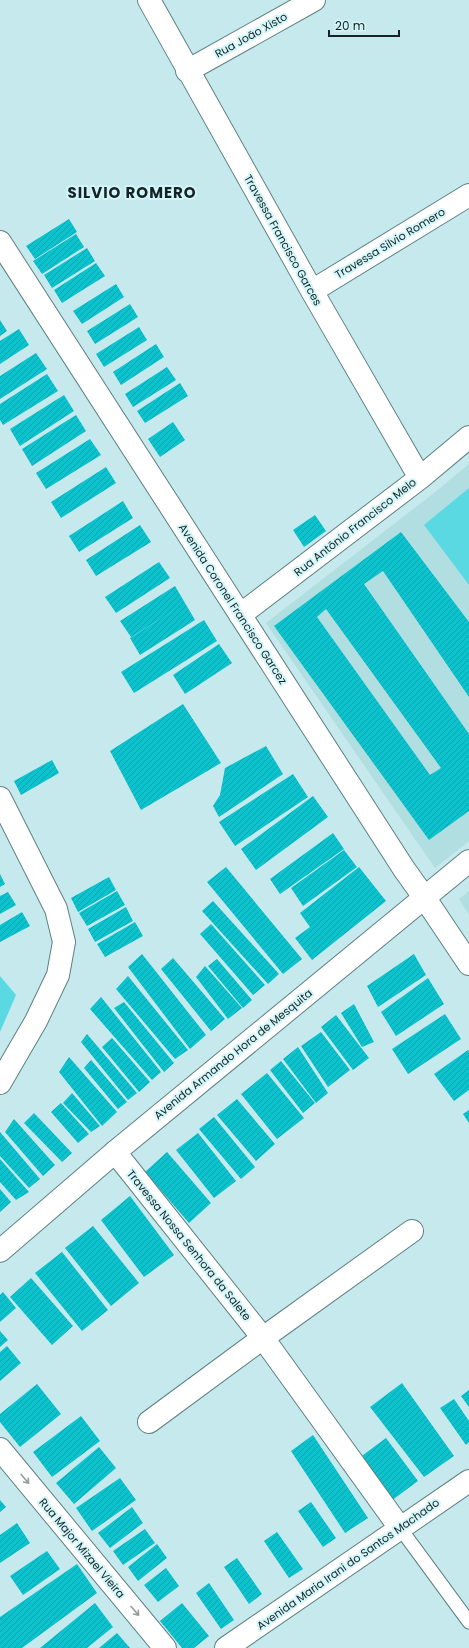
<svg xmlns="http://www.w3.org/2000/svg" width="469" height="1648" viewBox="0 0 469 1648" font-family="Poppins,sans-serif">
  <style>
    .built { fill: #b0dee1 }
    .green { fill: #5ad9e2 }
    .building { fill: url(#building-hatch); fill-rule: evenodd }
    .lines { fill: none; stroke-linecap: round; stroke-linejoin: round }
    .lane-casing { stroke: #5f8083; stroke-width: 15 }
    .street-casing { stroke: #5f8083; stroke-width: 24 }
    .secondary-casing { stroke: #5f8083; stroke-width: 24 }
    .lane { stroke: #fff; stroke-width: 13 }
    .street { stroke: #fff; stroke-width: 22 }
    .secondary { stroke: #fff; stroke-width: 22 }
    .oneway { stroke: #969c9c }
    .labels { text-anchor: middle; stroke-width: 4; stroke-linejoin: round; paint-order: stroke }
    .street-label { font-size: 11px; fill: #162324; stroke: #d2f6f9 }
    .district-label { font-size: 15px; font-weight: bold; letter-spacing: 1px; fill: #162324; stroke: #d2f6f9 }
  </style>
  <defs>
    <pattern id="building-hatch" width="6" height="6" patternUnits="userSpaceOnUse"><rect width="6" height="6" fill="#0cc2cd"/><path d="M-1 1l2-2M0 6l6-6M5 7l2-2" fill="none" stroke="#0ba6b0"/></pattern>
  </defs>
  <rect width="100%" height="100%" fill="#c5e9ec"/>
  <!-- built -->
  <path class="built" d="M469,464V841L435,868L266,623L434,493Z
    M469,891V915L459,899Z"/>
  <!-- green -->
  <path class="green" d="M469,488V585L424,525Z
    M0,976L16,995L0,1032Z"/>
  <!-- building -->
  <path class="building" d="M69,219L77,232L35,259L26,246Z
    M76,234L84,247L42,274L33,261Z
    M87,248L95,261L52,288L44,275Z
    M96,263L105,276L62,303L54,290Z
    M116,284L124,297L82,324L73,311Z
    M130,304L138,317L95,344L87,331Z
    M0,320L7,331L0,336Z
    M139,327L147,340L104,367L96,354Z
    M19,329L29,345L0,364V341Z
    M156,344L164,357L121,385L113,372Z
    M36,353L47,369L0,399V376Z
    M167,367L176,380L133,407L125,394Z
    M47,374L58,391L3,425L0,420V404Z
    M180,383L188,396L145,423L137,411Z
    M64,395L74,411L20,446L10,429Z
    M76,415L86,431L32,466L22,449Z
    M173,422L185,440L160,457L148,439Z
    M90,439L101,455L46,489L36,473Z
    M106,467L116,483L61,518L51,502Z
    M123,501L133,518L79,552L69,536Z
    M315,515L326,531L304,547L293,530Z
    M140,525L151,542L96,576L86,560Z
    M401,532L469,622V697L383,571L364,584L469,734V811L429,840L274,626ZM326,609L441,768L430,775L317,617Z
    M159,562L170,578L116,613L105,597Z
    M175,586L195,620L140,655L130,638L178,608L131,637L120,621Z
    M204,620L217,641L134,693L121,672Z
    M219,644L232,663L185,694L173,675Z
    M183,704L221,763L141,810L110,751Z
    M266,746L283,774L219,817L213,806L220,795L225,768Z
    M52,760L59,773L21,795L14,781Z
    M293,774L308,797L235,846L219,822Z
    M313,796L328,817L256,870L241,849Z
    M333,833L344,849L280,894L270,879Z
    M344,850L357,867L303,906L291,888Z
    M226,867L302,959L283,974L207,882Z
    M359,867L386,901L312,960L295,938L310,927L300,913Z
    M0,874L5,884L0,887Z
    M109,877L116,890L78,912L71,898Z
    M117,891L125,905L87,926L79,913Z
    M8,892L16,905L0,914V896Z
    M213,901L279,974L268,984L202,911Z
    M126,907L133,921L95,942L88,929Z
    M22,912L30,926L0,942V925Z
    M135,922L143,936L105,957L97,944Z
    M211,924L265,985L253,995L200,934Z
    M142,954L206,1035L190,1049L128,967Z
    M414,954L426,975L378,1007L367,986Z
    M173,958L225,1019L211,1031L161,969Z
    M217,959L252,1000L243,1008L208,966Z
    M205,966L242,1008L228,1019L196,977Z
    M128,976L188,1050L175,1059L116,989Z
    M428,978L444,1004L396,1036L381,1012Z
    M101,997L161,1072L152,1080L90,1009Z
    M124,1002L174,1063L164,1072L114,1008Z
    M354,1004L374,1042L362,1047L341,1013Z
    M445,1014L461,1039L408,1074L392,1049Z
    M336,1015L369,1058L353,1070L321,1027Z
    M321,1032L350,1070L328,1087L301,1046Z
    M87,1034L137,1093L128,1100L81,1042Z
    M112,1038L150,1082L139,1092L102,1047Z
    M298,1047L328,1093L316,1103L283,1059Z
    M468,1050L469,1052V1090L454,1101L434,1074Z
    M69,1057L117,1112L102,1126L59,1072Z
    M91,1060L127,1102L118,1109L84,1068Z
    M281,1061L315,1103L303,1113L270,1070Z
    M267,1073L304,1118L277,1139L241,1094Z
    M72,1093L100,1126L91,1132L63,1103Z
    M237,1099L275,1144L256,1161L217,1115Z
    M61,1103L89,1134L78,1143L51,1112Z
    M469,1110V1123L463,1114Z
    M34,1113L72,1153L62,1162L24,1123Z
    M214,1117L255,1167L241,1179L199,1129Z
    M14,1119L55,1165L43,1176L5,1132Z
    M0,1132L40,1179L29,1188L0,1156Z
    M198,1133L236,1181L214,1198L176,1150Z
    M167,1152L211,1203L189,1223L145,1172Z
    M0,1159L29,1192L16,1200L0,1182Z
    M0,1189L11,1202L0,1212Z
    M130,1196L174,1255L144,1277L101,1220Z
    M93,1226L139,1283L111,1306L65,1248Z
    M62,1252L108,1310L82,1331L35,1273Z
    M31,1278L73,1326L52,1345L10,1297Z
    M3,1292L16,1308L0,1322V1295Z
    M0,1331L8,1340L0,1347Z
    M7,1346L21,1363L0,1381V1352Z
    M402,1383L454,1456L424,1477L370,1407Z
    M37,1384L61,1414L20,1447L0,1422V1414Z
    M469,1390V1407L461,1396Z
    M454,1399L469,1421V1442L466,1445L440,1408Z
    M81,1416L100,1441L52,1477L33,1452Z
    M313,1435L368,1518L345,1533L291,1451Z
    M386,1438L418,1481L387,1504L355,1461Z
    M99,1447L116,1468L74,1504L56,1483Z
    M120,1478L136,1500L92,1531L76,1508Z
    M0,1500L6,1507L0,1512Z
    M311,1502L336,1538L323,1547L298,1511Z
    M132,1507L143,1523L110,1548L98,1533Z
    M17,1523L30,1543L0,1563V1535Z
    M145,1529L155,1543L123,1565L113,1551Z
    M277,1532L303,1569L289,1578L264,1541Z
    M157,1544L167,1558L138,1581L128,1567Z
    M47,1551L60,1569L23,1595L10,1576Z
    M237,1558L262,1594L249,1604L224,1567Z
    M77,1564L97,1593L22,1648H0V1617Z
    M166,1568L179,1586L158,1602L144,1585Z
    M209,1583L234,1620L221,1629L196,1593Z
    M95,1603L113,1627L87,1648H40Z
    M182,1603L209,1636L194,1648H182L160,1621Z
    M117,1633L130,1648H99Z"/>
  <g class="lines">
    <defs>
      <path id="lane" d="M400,1528L469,1622"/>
      <path id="street" d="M149,0L312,291L420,478
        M187,71L314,0
        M0,242L404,869L424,897
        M312,291L469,195
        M240,615L420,478L469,437
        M0,798L56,909L64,942L58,975L36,1021L0,1083
        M115,1152L263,1338L400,1528
        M149,1422L263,1338L412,1231
        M0,1449L165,1648
        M226,1648L469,1481"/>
      <path id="secondary" d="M424,897L469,964
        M0,1251L115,1152L469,861"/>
    </defs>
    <!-- lane casing -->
    <use href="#lane" class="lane-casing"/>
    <!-- street casing -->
    <use href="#street" class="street-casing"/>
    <!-- secondary casing -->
    <use href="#secondary" class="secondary-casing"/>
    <!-- lane -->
    <use href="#lane" class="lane"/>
    <!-- street -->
    <use href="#street" class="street"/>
    <!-- secondary -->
    <use href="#secondary" class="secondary"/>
  </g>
  <!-- one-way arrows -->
  <defs><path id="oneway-shaft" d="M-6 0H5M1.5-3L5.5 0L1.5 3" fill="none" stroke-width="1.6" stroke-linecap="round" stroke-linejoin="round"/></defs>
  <g class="oneway">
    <use href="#oneway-shaft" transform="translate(25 1479) rotate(50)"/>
    <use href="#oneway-shaft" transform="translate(135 1611) rotate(50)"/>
  </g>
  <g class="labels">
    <!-- street labels -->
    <g class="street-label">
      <text transform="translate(251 35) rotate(-29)" y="4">Rua João Xisto</text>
      <text transform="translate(283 240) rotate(61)" y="4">Travessa Francisco Garces</text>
      <text transform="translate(390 243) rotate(-31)" y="4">Travessa Silvio Romero</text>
      <text transform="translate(355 527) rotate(-38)" y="4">Rua Antônio Francisco Melo</text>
      <text transform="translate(233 604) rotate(57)" y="4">Avenida Coronel Francisco Garcez</text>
      <text transform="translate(233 1054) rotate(-39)" y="4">Avenida Armando Hora de Mesquita</text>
      <text transform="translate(189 1245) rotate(51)" y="4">Travessa Nossa Senhora da Salete</text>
      <text transform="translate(82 1548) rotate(50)" y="4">Rua Major Mizael Vieira</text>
      <text transform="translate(348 1564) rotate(-35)" y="4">Avenida Maria Irani do Santos Machado</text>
    </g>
    <!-- district labels -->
    <g class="district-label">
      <text x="132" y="198">SILVIO ROMERO</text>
    </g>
  </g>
  <!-- scale -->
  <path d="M329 30v6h70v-6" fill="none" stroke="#162324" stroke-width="2"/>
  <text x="335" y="30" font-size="12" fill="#162324" stroke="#d2f6f9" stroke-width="3" paint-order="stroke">20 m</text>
</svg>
